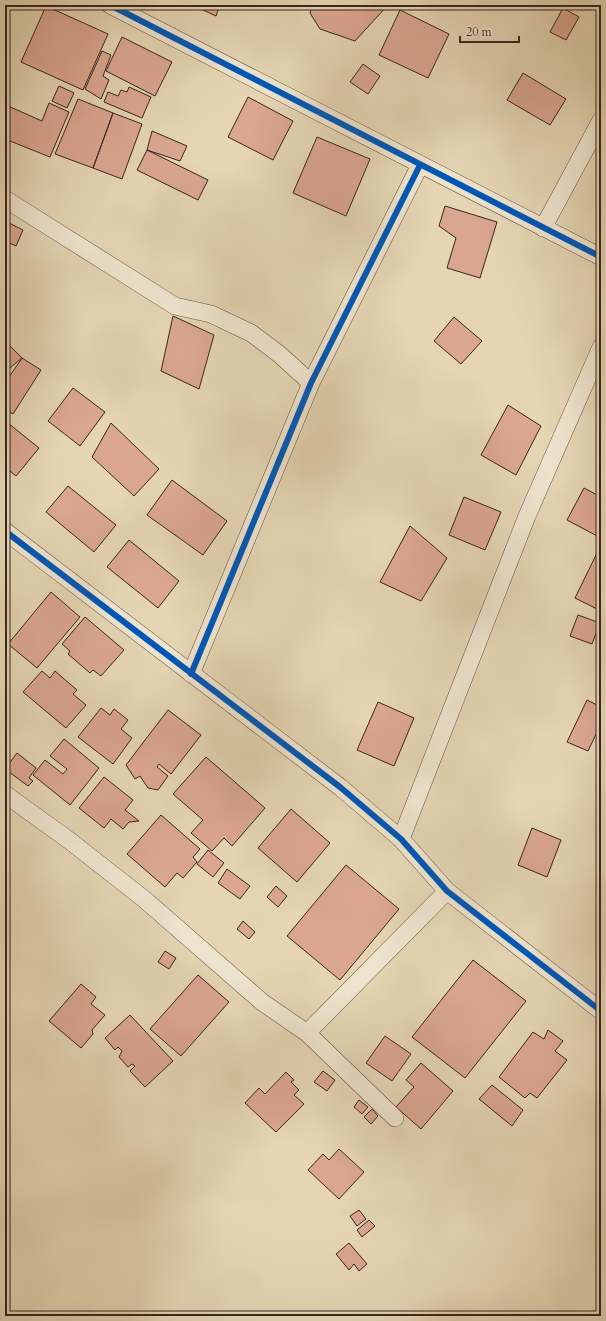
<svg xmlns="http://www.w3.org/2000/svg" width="606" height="1321" viewBox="0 0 606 1321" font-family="Cardo,serif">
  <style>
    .building { fill: #daa690; stroke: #39251e }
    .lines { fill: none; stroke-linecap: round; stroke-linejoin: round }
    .street-casing { stroke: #645143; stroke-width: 18 }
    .street { stroke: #eee4ce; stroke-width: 17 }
    .cycleway-casing { stroke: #eee4ce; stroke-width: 8 }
    .cycleway { stroke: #0057b8; stroke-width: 6 }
  </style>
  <rect width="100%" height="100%" fill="#e5d5b3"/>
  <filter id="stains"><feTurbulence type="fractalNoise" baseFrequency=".005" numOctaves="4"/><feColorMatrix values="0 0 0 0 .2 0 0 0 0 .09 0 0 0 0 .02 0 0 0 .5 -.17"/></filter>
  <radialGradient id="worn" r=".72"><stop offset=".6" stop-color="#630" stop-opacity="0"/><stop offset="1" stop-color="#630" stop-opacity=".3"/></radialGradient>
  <!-- building -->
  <path class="building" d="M192,5H220L216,16Z
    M312,5H388L355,41L320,29L310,13Z
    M46,6L108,34L83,90L21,62Z
    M563,8L579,17L566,40L550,32Z
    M400,10L449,34L428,78L379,55Z
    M122,37L172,62L155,96L106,71Z
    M102,51L111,55L103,76L109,80L101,99L85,89Z
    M363,64L380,76L368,94L350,82Z
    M523,73L566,99L550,125L507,100Z
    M59,86L74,93L67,108L52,101Z
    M129,87L151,97L142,118L104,102L108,92L118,96L121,90L127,92Z
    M248,97L293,121L273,160L228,137Z
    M78,99L113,113L93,168L55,154Z
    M49,103L69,112L50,157L5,139V113L8,106L42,121Z
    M113,113L142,124L122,179L93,168Z
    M152,131L187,146L180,161L147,150Z
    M317,137L370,159L346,216L293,193Z
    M147,150L208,180L198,200L137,170Z
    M445,206L497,222L480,278L447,268L456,238L439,226Z
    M5,221L23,230L16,246L5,241Z
    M173,316L214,335L199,389L161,371Z
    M454,317L482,341L461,364L434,341Z
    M5,341L22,358L5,372Z
    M22,358L41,370L13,414L5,409V383Z
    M73,388L105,412L80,446L48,421Z
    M508,405L541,426L516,475L481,455Z
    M8,423L39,448L16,476L5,467V427Z
    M111,423L159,469L134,496L92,457Z
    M172,480L227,521L203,555L147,515Z
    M68,486L116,525L94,552L46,512Z
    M584,488L601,497V538L567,520Z
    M464,497L501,512L485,550L449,535Z
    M410,526L447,558L421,601L380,582Z
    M129,540L179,581L158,608L107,567Z
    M597,553L601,555V611L575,598Z
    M51,592L80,617L37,668L8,644Z
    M578,615L600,623L592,644L570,636Z
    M85,617L124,650L101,676L93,670L90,673L68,654L70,651L62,644Z
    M42,671L50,678L55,671L77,690L73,694L86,705L66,728L23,692Z
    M587,700L601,707V724L588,751L567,742Z
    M378,702L414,718L394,766L357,750Z
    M101,708L110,715L114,709L128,720L121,729L132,738L113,764L78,737Z
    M168,710L201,735L171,774L159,764L157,767L168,776L158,790L148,788L140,776L135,779L126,765Z
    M64,739L99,768L70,805L33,775L45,760L63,774L67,769L50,756Z
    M17,753L36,768L29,778L33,781L28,786L5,769Z
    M206,757L265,808L232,846L224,838L212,851L191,833L203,820L173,794Z
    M104,777L133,800L125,810L139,821L129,822L123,829L111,819L104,828L79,808Z
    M291,809L330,843L297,882L258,848Z
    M161,815L200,849L193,857L197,862L183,878L177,873L165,887L127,854Z
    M532,828L561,840L547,877L518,865Z
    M208,850L224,863L213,877L197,864Z
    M346,865L399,909L340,980L287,936Z
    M227,869L250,886L240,899L218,883Z
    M276,886L287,896L278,907L267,897Z
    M243,921L255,932L249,939L237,929Z
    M165,951L176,958L169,969L158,962Z
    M473,960L526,1001L465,1078L412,1037Z
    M198,975L229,1002L181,1056L150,1029Z
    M81,984L96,997L91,1004L105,1015L92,1030L93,1034L81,1048L49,1021Z
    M130,1015L173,1061L145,1087L130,1071L135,1066L132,1064L128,1067L119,1057L122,1051L118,1047L115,1050L105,1038Z
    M548,1030L563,1041L555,1051L567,1060L537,1098L530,1093L525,1098L499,1077L533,1032L544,1039Z
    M385,1036L411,1054L392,1081L366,1063Z
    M421,1063L453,1091L421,1129L396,1107L414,1087L406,1080Z
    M323,1071L335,1080L327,1091L314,1082Z
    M286,1072L294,1080L291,1082L299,1090L294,1095L304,1104L276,1132L245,1103L259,1088L265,1094Z
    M492,1085L523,1110L512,1126L479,1099Z
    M359,1100L368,1107L362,1114L354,1107Z
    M372,1109L378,1116L371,1124L364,1117Z
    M339,1149L364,1172L339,1199L308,1170L323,1154L329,1160Z
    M359,1210L366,1219L357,1226L350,1216Z
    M369,1220L375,1226L362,1237L357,1230Z
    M349,1243L367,1264L359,1271L354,1264L349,1270L336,1254Z"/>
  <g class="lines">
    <defs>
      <path id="street" d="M110,5L601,257
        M5,199L175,306L211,314L251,333L279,354L311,383
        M543,228L601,120
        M5,531L340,787L401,839L447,891L601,1011
        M191,674L311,383L420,165
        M5,794L70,841L144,899L262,1002L307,1033L395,1118
        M401,839L527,516L601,347
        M307,1033L447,891"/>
    </defs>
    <!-- street casing -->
    <use href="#street" class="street-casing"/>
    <!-- street -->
    <use href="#street" class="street"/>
    <defs>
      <path id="cycleway" d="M110,5L601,257
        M5,531L340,787L401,839L447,891L601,1011
        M191,674L311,383L420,165"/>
    </defs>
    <!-- cycleway casing -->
    <use href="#cycleway" class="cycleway-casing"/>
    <!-- cycleway -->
    <use href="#cycleway" class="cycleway"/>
  </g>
  <!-- margin -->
  <rect width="606" height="1321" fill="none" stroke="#e5d5b3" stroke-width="20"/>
  <rect x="6" y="6" width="594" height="1309" fill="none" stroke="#39251e" stroke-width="2"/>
  <rect x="10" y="10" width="586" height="1301" fill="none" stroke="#39251e"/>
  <!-- scale -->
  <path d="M460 36v6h59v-6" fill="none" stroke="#39251e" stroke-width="2"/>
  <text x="466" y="36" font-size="12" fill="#39251e" stroke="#eee4ce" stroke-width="3" paint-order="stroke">20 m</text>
  <rect width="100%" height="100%" filter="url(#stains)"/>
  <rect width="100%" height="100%" fill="url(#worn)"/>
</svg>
